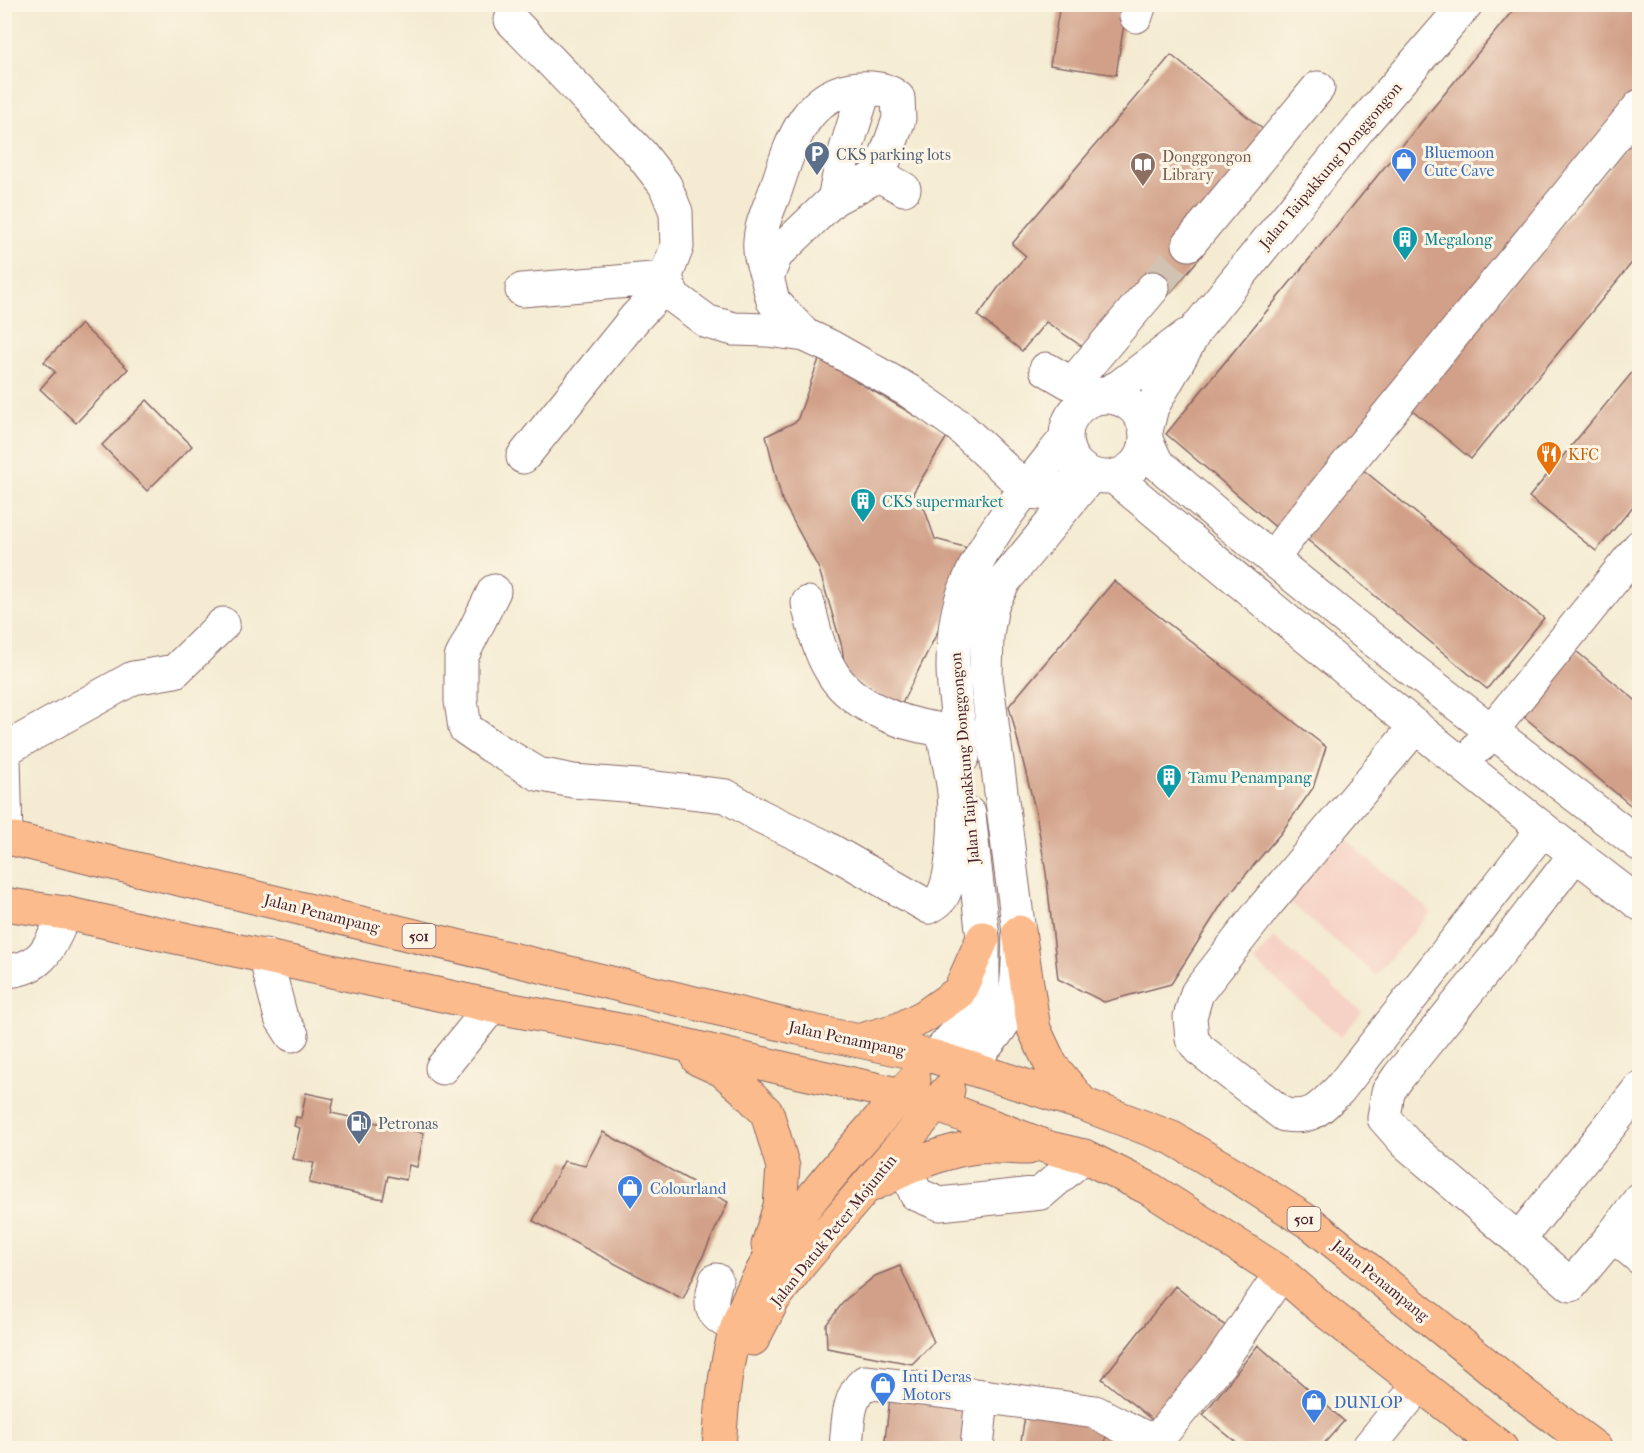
<svg xmlns="http://www.w3.org/2000/svg" width="1644" height="1453" viewBox="0 0 1644 1453" font-family="'IM FELL French Canon',serif">
  <style>
    .built { fill: #f6d1c5 }
    .building { fill: #d2a088 }
    .lines { fill: none; stroke-linecap: round; stroke-linejoin: round }
    .minor-tunnel { stroke: #d2c2b1; stroke-width: 33; stroke-dasharray: 33 16; stroke-linecap: butt }
    .minor-casing { stroke: #866665; stroke-width: 35 }
    .major-casing { stroke: #866665; stroke-width: 35 }
    .minor { stroke: #fff; stroke-width: 33 }
    .major { stroke: #fbbb8c; stroke-width: 33 }
    .labels { text-anchor: middle; stroke-width: 6; stroke-linejoin: round; paint-order: stroke }
    .shield { fill: #fcf5e5; stroke: #7f5f63; stroke-width: 1.5 }
    .shield-label { font-size: 15px; font-weight: bold; fill: #4a1f2b }
    .shop-label { font-size: 16px; fill: #366cbe; stroke: #fcf5e5; text-anchor: start }
    .service-label { font-size: 16px; fill: #4e5e75; stroke: #fcf5e5; text-anchor: start }
    .education-label { font-size: 16px; fill: #785e54; stroke: #fcf5e5; text-anchor: start }
    .street-label { font-size: 16px; fill: #4a1f2b; stroke: #fcf5e5 }
    .culture-label { font-size: 16px; fill: #0d838f; stroke: #fcf5e5; text-anchor: start }
    .food-label { font-size: 16px; fill: #c56008; stroke: #fcf5e5; text-anchor: start }
  </style>
  <rect width="100%" height="100%" fill="#fcf5e5"/>
  <filter id="ink" filterUnits="userSpaceOnUse"><feTurbulence type="fractalNoise" baseFrequency=".0167" numOctaves="2"/><feDisplacementMap in="SourceGraphic" scale="12" xChannelSelector="R" yChannelSelector="G"/><feConvolveMatrix kernelMatrix="1 2 1 2 8 2 1 2 1" color-interpolation-filters="sRGB"/></filter>
  <filter id="wash" filterUnits="userSpaceOnUse"><feTurbulence type="fractalNoise" baseFrequency=".008" numOctaves="4" result="noise"/><feDisplacementMap in="SourceGraphic" scale="24" xChannelSelector="R" yChannelSelector="G"/><feGaussianBlur stdDeviation="1.35" result="paint"/><feColorMatrix in="noise" values="0 0 0 0 0 0 0 0 0 0 0 0 0 0 0 0 0 1.4 0 .05"/><feComposite in="paint" operator="in"/></filter>
  <g filter="url(#wash)">
    <rect width="100%" height="100%" fill="#f4ebd2"/>
    <!-- built -->
    <path class="built" d="M1342,837L1431,912L1376,975L1287,900Z
      M1274,937L1362,1012L1341,1037L1254,961Z"/>
    <g id="blocks">
      <!-- building -->
      <path class="building" d="M1060,4H1127L1116,75L1050,65Z
        M1518,4H1640V90L1286,536L1166,434Z
        M1171,55L1270,135L1185,241L1202,255L1166,298L1086,349L1046,322L1022,351L978,316L998,288L1026,256L1012,244Z
        M1640,130V253L1471,459L1410,408Z
        M81,324L128,369L76,423L40,389L55,372L44,362Z
        M819,359L948,435L913,493L925,510L935,539L968,548L943,621L902,703L878,695L846,676L842,647L819,569L782,500L766,436L797,421Z
        M1640,363V498L1596,551L1529,497Z
        M147,400L192,446L147,491L102,445Z
        M1361,468L1544,618L1487,689L1304,537Z
        M1114,581L1326,747L1313,788L1281,833L1225,899L1171,984L1104,1002L1058,979L1046,873L1036,813L1009,706Z
        M1576,651L1640,704V813L1523,716Z
        M306,1093L334,1099L331,1113L424,1133L417,1167L409,1165L406,1180L388,1176L383,1199L309,1183L314,1163L293,1159L300,1128L294,1126L296,1117L301,1118Z
        M603,1132L728,1202L683,1299L533,1221L564,1161L585,1166Z
        M900,1266L934,1342L912,1364L827,1348L826,1325L845,1300L875,1276Z
        M1175,1286L1229,1329L1156,1423L1102,1379Z
        M1258,1345L1344,1421L1320,1448H1243L1203,1415Z
        M891,1390L971,1399L966,1448H884Z
        M1026,1409L1108,1424L1104,1448H1020Z"/>
    </g>
  </g>
  <g filter="url(#ink)">
    <use href="#blocks" fill-opacity="0" stroke="#866665" stroke-width="1.5"/>
    <g class="lines">
      <!-- minor-tunnel -->
      <path class="minor-tunnel" d="M1153,288L1189,244"/>
      <defs>
        <path id="minor" d="M1136,16L1140,4
          M511,20L641,154L665,185L676,212L677,247L665,278L674,297L708,322L734,329L767,330L805,335L831,347L909,391L959,426L1026,489C1047,501 1072,484 1091,475
          M834,199L842,162L865,88
          M1189,244L1318,88
          M767,277C765,269 760,259 760,250C758,231 768,210 775,192C790,148 803,92 859,88C873,87 888,89 898,98L899,119L879,175
          M522,290L665,278
          M805,335L773,301L767,277L776,255L834,199L879,175L904,189
          M1046,369L1096,398L1120,386L1186,336
          M1072,384L1153,288
          M1066 437a40 40 0 1 1 80 0a40 40 0 1 1-80 0Z
          M1146,431L1152,407L1197,328L1360,127L1466,4
          M1146,440L1157,463L1219,516L1350,622L1640,845
          M523,457L635,318L668,283
          M1114,477C1288,621 1460,767 1640,904
          M1273,558L1292,532L1640,106
          M494,591L461,658V701L465,728L491,746L538,774L573,781L637,786L726,796L760,816L823,846L929,907C935,904 940,901 943,895C954,873 956,818 954,793C952,772 946,750 942,729
          M808,603C813,625 818,649 830,669C848,704 900,724 937,729C944,730 953,728 960,727
          M1416,726L1265,906L1197,993L1190,1017L1192,1039L1199,1049L1284,1115C1314,1119 1318,1109 1339,1090L1543,829
          M1479,746L1640,546
          M4,750L133,678L175,671L223,624
          M963,757C960,727 953,696 953,667C953,643 955,617 963,595C984,537 1027,487 1065,439
          M4,759L6,837
          M1575,855L1503,948L1399,1076L1388,1092L1384,1118L1406,1143L1571,1285L1613,1235L1640,1199
          M265,955L281,1018L292,1035
          M4,971C44,970 51,944 65,913
          M935,1057L970,1018L983,991V938L969,814
          M968,1066C984,1048 1003,1029 1012,1006C1019,988 1018,952 1019,932L986,676L987,635L992,605L1005,580L1088,479
          M442,1068L492,1006
          M906,1169L916,1194L940,1204L1041,1193L1084,1156
          M1613,1235L1640,1258
          M1519,1239L1640,1088
          M716,1280C708,1311 710,1313 737,1328
          M846,1448C848,1426 847,1397 865,1382L982,1396L1095,1412L1147,1439L1161,1435L1220,1363L1281,1273
          M977,1448L982,1396
          M1368,1448L1419,1385"/>
        <path id="major" d="M4,837L798,1028L935,1057L1083,1104L1172,1138L1235,1175L1313,1225L1523,1394L1595,1448
          M4,904L65,913L492,1006L635,1033L782,1068L902,1095L936,1105L1050,1148L1084,1156L1150,1189L1281,1273L1324,1310L1501,1448
          M1019,932L1034,1029L1051,1065L1083,1104
          M861,1040L900,1029L925,1016L959,992L983,938
          M698,1059L722,1070L744,1089L767,1113L783,1167L780,1206L768,1245
          M876,1183C908,1168 940,1151 977,1147C993,1146 1011,1148 1028,1148
          M753,1339L773,1300L802,1262L948,1090
          M719,1448C722,1408 724,1365 737,1327C770,1232 849,1155 914,1080"/>
      </defs>
      <!-- minor casing -->
      <use href="#minor" class="minor-casing"/>
      <!-- major casing -->
      <use href="#major" class="major-casing"/>
      <!-- minor -->
      <use href="#minor" class="minor"/>
      <!-- major -->
      <use href="#major" class="major"/>
    </g>
  </g>
  <!-- icons -->
  <defs>
    <symbol id="parking-pin" viewBox="-11 -11 22 30"><path d="M0 17L-7.5 6A9.5 9.5 0 1 1 7.5 6Z" fill="#5c6f8a" stroke="#fcf5e5"/><path d="M-3.5-5.5H1a3.5 3.5 0 0 1 0 7H-1V5.5H-3.5ZM-1-3.4V-.6H.8a1.4 1.4 0 0 0 0-2.8Z" fill="#fff"/></symbol>
    <symbol id="shop-pin" viewBox="-11 -11 22 30"><path d="M0 17L-7.5 6A9.5 9.5 0 1 1 7.5 6Z" fill="#3f7fe0" stroke="#fcf5e5"/><path d="M-5-2.5h2.3a2.7 3.5 0 0 1 5.4 0H5L5.5 6h-11ZM-1.5-2.5h3a1.5 2.3 0 0 0-3 0Z" fill="#fff"/></symbol>
    <symbol id="library-pin" viewBox="-11 -11 22 30"><path d="M0 17L-7.5 6A9.5 9.5 0 1 1 7.5 6Z" fill="#8d6e63" stroke="#fcf5e5"/><path d="M-6-4Q-3-5.5-.7-3.5V5Q-3 3-6 4ZM6-4Q3-5.5 .7-3.5V5Q3 3 6 4Z" fill="#fff"/></symbol>
    <symbol id="building-pin" viewBox="-11 -11 22 30"><path d="M0 17L-7.5 6A9.5 9.5 0 1 1 7.5 6Z" fill="#0f9aa8" stroke="#fcf5e5"/><path d="M-4-6H4V6H1V3H-1V6H-4ZM-2.5-4.3h1.7v1.8h-1.7ZM.8-4.3h1.7v1.8H.8ZM-2.5-1h1.7V.8h-1.7ZM.8-1h1.7V.8H.8Z" fill="#fff"/></symbol>
    <symbol id="restaurant-pin" viewBox="-11 -11 22 30"><path d="M0 17L-7.5 6A9.5 9.5 0 1 1 7.5 6Z" fill="#e8710a" stroke="#fcf5e5"/><path d="M-5-6h1v4h1v-4h1v4h1v-4h1v5L-1.5 .5V6h-2V.5L-5-1ZM5-6V6H3V1.5H1.5Q1.5-4 5-6Z" fill="#fff"/></symbol>
    <symbol id="fuel-pin" viewBox="-11 -11 22 30"><path d="M0 17L-7.5 6A9.5 9.5 0 1 1 7.5 6Z" fill="#5c6f8a" stroke="#fcf5e5"/><path d="M-5.5-6h7V0h2V4h1.3V-2.5L3-4.5l.8-.8L6-3V5H2.5V1h-1V6h-7ZM-4.2-4.7v3.2H.2V-4.7Z" fill="#fff"/></symbol>
  </defs>
  <g fill-rule="evenodd">
    <use href="#parking-pin" x="802" y="139" width="30" height="40"/>
    <use href="#shop-pin" x="1389" y="146" width="30" height="40"/>
    <use href="#library-pin" x="1128" y="150" width="30" height="40"/>
    <use href="#building-pin" x="1390" y="224" width="30" height="40"/>
    <use href="#restaurant-pin" x="1534" y="439" width="30" height="40"/>
    <use href="#building-pin" x="848" y="486" width="30" height="40"/>
    <use href="#building-pin" x="1154" y="762" width="30" height="40"/>
    <use href="#fuel-pin" x="344" y="1108" width="30" height="40"/>
    <use href="#shop-pin" x="615" y="1173" width="30" height="40"/>
    <use href="#shop-pin" x="868" y="1370" width="30" height="40"/>
    <use href="#shop-pin" x="1299" y="1387" width="30" height="40"/>
  </g>
  <g class="labels">
    <!-- shield labels -->
    <g class="shield">
      <rect x="402.5" y="924" width="33" height="24" rx="4.5"/>
      <rect x="1287.5" y="1207" width="33" height="24" rx="4.5"/>
    </g>
    <g class="shield-label">
      <text x="419" y="941">501</text>
      <text x="1304" y="1224">501</text>
    </g>
    <!-- shop labels -->
    <g class="shop-label">
      <text x="1424" y="158">Bluemoon<tspan x="1424" dy="18">Cute Cave</tspan></text>
      <text x="650" y="1194">Colourland</text>
      <text x="902" y="1382">Inti Deras<tspan x="902" dy="18">Motors</tspan></text>
      <text x="1334" y="1408">DUNLOP</text>
    </g>
    <!-- service labels -->
    <g class="service-label">
      <text x="836" y="160">CKS parking lots</text>
      <text x="378" y="1129">Petronas</text>
    </g>
    <!-- education labels -->
    <g class="education-label">
      <text x="1162" y="162">Donggongon<tspan x="1162" dy="18">Library</tspan></text>
    </g>
    <!-- street labels -->
    <g class="street-label">
      <text transform="translate(1330 165) rotate(-50)" y="6">Jalan Taipakkung Donggongon</text>
      <text transform="translate(964 758) rotate(-95)" y="6">Jalan Taipakkung Donggongon</text>
      <text transform="translate(322 913) rotate(14)" y="6">Jalan Penampang</text>
      <text transform="translate(847 1038) rotate(12)" y="6">Jalan Penampang</text>
      <text transform="translate(833 1230) rotate(-51)" y="6">Jalan Datuk Peter Mojuntin</text>
      <text transform="translate(1381 1280) rotate(39)" y="6">Jalan Penampang</text>
    </g>
    <!-- culture labels -->
    <g class="culture-label">
      <text x="1424" y="245">Megalong</text>
      <text x="882" y="507">CKS supermarket</text>
      <text x="1188" y="783">Tamu Penampang</text>
    </g>
    <!-- food labels -->
    <g class="food-label">
      <text x="1568" y="460">KFC</text>
    </g>
  </g>
  <!-- margin -->
  <rect width="1644" height="1453" fill="none" stroke="#fcf5e5" stroke-width="24"/>
</svg>
